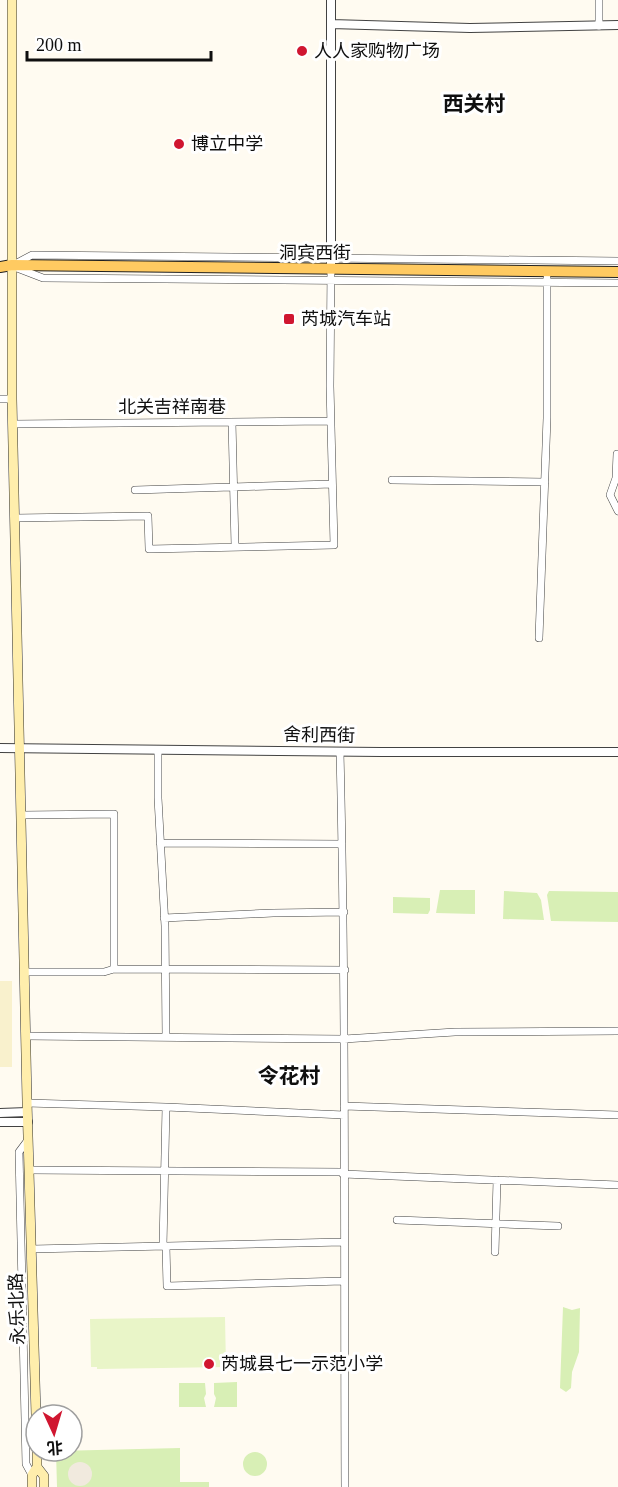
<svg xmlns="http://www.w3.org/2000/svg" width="618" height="1487" viewBox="0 0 618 1487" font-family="'Times New Roman','Noto Sans SC',serif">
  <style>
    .farmland { fill: #f9f1cd }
    .green { fill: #d8efb5 }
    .pitch { fill: #e9f5c8 }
    .plaza { fill: #f1eade }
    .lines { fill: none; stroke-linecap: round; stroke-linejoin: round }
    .minor-casing { stroke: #424242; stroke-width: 8 }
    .tertiary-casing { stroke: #424242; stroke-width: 10 }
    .secondary-casing { stroke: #313131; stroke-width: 10 }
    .primary-casing { stroke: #202020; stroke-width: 12 }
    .minor { stroke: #fff; stroke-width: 7 }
    .tertiary { stroke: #fff; stroke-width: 8 }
    .secondary { stroke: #ffeeac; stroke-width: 9 }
    .primary { stroke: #ffca61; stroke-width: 10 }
    .poi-dot { fill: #d01630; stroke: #fff; stroke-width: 2 }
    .labels { text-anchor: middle; stroke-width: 6; stroke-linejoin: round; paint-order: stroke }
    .poi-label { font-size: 18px; fill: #0f0f0f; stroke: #fff; text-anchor: start }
    .street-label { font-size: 18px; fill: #0f0f0f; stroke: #fff }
    .quarter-label { font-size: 21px; font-weight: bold; fill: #0f0f0f; stroke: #fff }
  </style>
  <rect width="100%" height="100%" fill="#fffbf1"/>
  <!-- farmland -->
  <path class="farmland" d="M0,981H12V1067H0Z"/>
  <!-- green -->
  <path class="green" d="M440,890H475V914L436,913Z
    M504,891L537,893L541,900L544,920L503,919Z
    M549,891L618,892V922L551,921L547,895Z
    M393,897L430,898V910L428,914L393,913Z
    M563,1307L572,1310L580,1308L579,1352L572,1372L571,1388L566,1392L560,1388Z
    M237,1382V1407H214L216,1398L214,1394V1383Z
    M179,1383H205L206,1394L204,1398L206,1407H179Z
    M180,1448V1482H209V1487H57L56,1451Z
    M243 1464a12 12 0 1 1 24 0a12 12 0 1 1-24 0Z"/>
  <!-- pitch -->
  <path class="pitch" d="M225,1317L226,1367L97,1369V1367H91L90,1319Z"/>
  <!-- plaza -->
  <path class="plaza" d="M68 1474a12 12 0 1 1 24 0a12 12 0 1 1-24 0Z"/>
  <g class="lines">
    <defs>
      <path id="minor" d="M599,0V26
        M17,263L32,255L618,261
        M17,268L43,278L618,283
        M0,399H12
        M232,422L235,546
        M13,424L330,421
        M617,454L616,478L610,495L618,511
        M392,480L545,482
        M135,490L332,484
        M15,518L148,516L149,549L334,545L330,386L331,267
        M539,638L547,418V278
        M158,750V798L165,926L166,1037
        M340,752C346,997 344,1242 345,1487
        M22,815L114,814V969
        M160,843L342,844
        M164,918L273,913L344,912
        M25,972H104L114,969L345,970
        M26,1036L344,1039L455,1032L618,1031
        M27,1103L166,1107L344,1115
        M344,1106L618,1115
        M28,1140L19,1152L26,1464L32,1475
        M29,1170L343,1172
        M343,1174L618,1185
        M397,1220L558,1226
        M163,1246L166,1107
        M166,1246L167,1286L343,1281
        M32,1249L343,1242
        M495,1252L497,1180"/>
      <path id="tertiary" d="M331,24L470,28L618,25
        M331,269V0
        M0,748L381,752H618
        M0,1113L27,1112
        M0,1122H28"/>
      <path id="secondary" d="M12,0V399L27,1101L36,1415
        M37,1467L44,1476V1487
        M32,1487V1475L37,1467V1451"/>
      <path id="primary" d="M0,267L12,265L618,272"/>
    </defs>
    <!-- minor casing -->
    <use href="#minor" class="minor-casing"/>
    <!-- tertiary casing -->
    <use href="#tertiary" class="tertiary-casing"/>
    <!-- secondary casing -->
    <use href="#secondary" class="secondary-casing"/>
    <!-- primary casing -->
    <use href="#primary" class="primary-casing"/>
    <!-- minor -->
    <use href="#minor" class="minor"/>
    <!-- tertiary -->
    <use href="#tertiary" class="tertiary"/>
    <!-- secondary -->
    <use href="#secondary" class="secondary"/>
    <!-- primary -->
    <use href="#primary" class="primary"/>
  </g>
  <!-- markers -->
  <g class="poi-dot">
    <circle cx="302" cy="51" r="6"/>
    <circle cx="179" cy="144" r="6"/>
    <rect x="283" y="313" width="12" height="12" rx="3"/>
    <circle cx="209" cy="1364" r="6"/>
  </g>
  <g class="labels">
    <!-- poi labels -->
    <g class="poi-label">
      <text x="314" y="57">人人家购物广场</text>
      <text x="191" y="150">博立中学</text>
      <text x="301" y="325">芮城汽车站</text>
      <text x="221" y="1370">芮城县七一示范小学</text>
    </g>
    <!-- street labels -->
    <g class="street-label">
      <text x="315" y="259">洞宾西街</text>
      <text x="172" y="413">北关吉祥南巷</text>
      <text transform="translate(319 735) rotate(1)" y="6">舍利西街</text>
      <text transform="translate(17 1309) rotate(-92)" y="6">永乐北路</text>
    </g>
    <!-- quarter labels -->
    <g class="quarter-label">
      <text x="474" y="111">西关村</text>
      <text x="289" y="1083">令花村</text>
    </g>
  </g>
  <!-- north arrow -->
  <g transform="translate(54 1433) rotate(176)"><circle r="28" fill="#ffffff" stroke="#9f9f9f" stroke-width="1.5"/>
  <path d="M0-4.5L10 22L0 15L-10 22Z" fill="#d01630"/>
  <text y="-9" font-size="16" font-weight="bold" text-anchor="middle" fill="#0f0f0f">北</text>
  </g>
  <!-- scale -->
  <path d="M27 51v9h184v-9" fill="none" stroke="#0f0f0f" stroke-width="3"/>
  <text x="36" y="51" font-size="18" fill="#0f0f0f" stroke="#ffffff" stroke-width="4.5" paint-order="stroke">200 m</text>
</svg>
